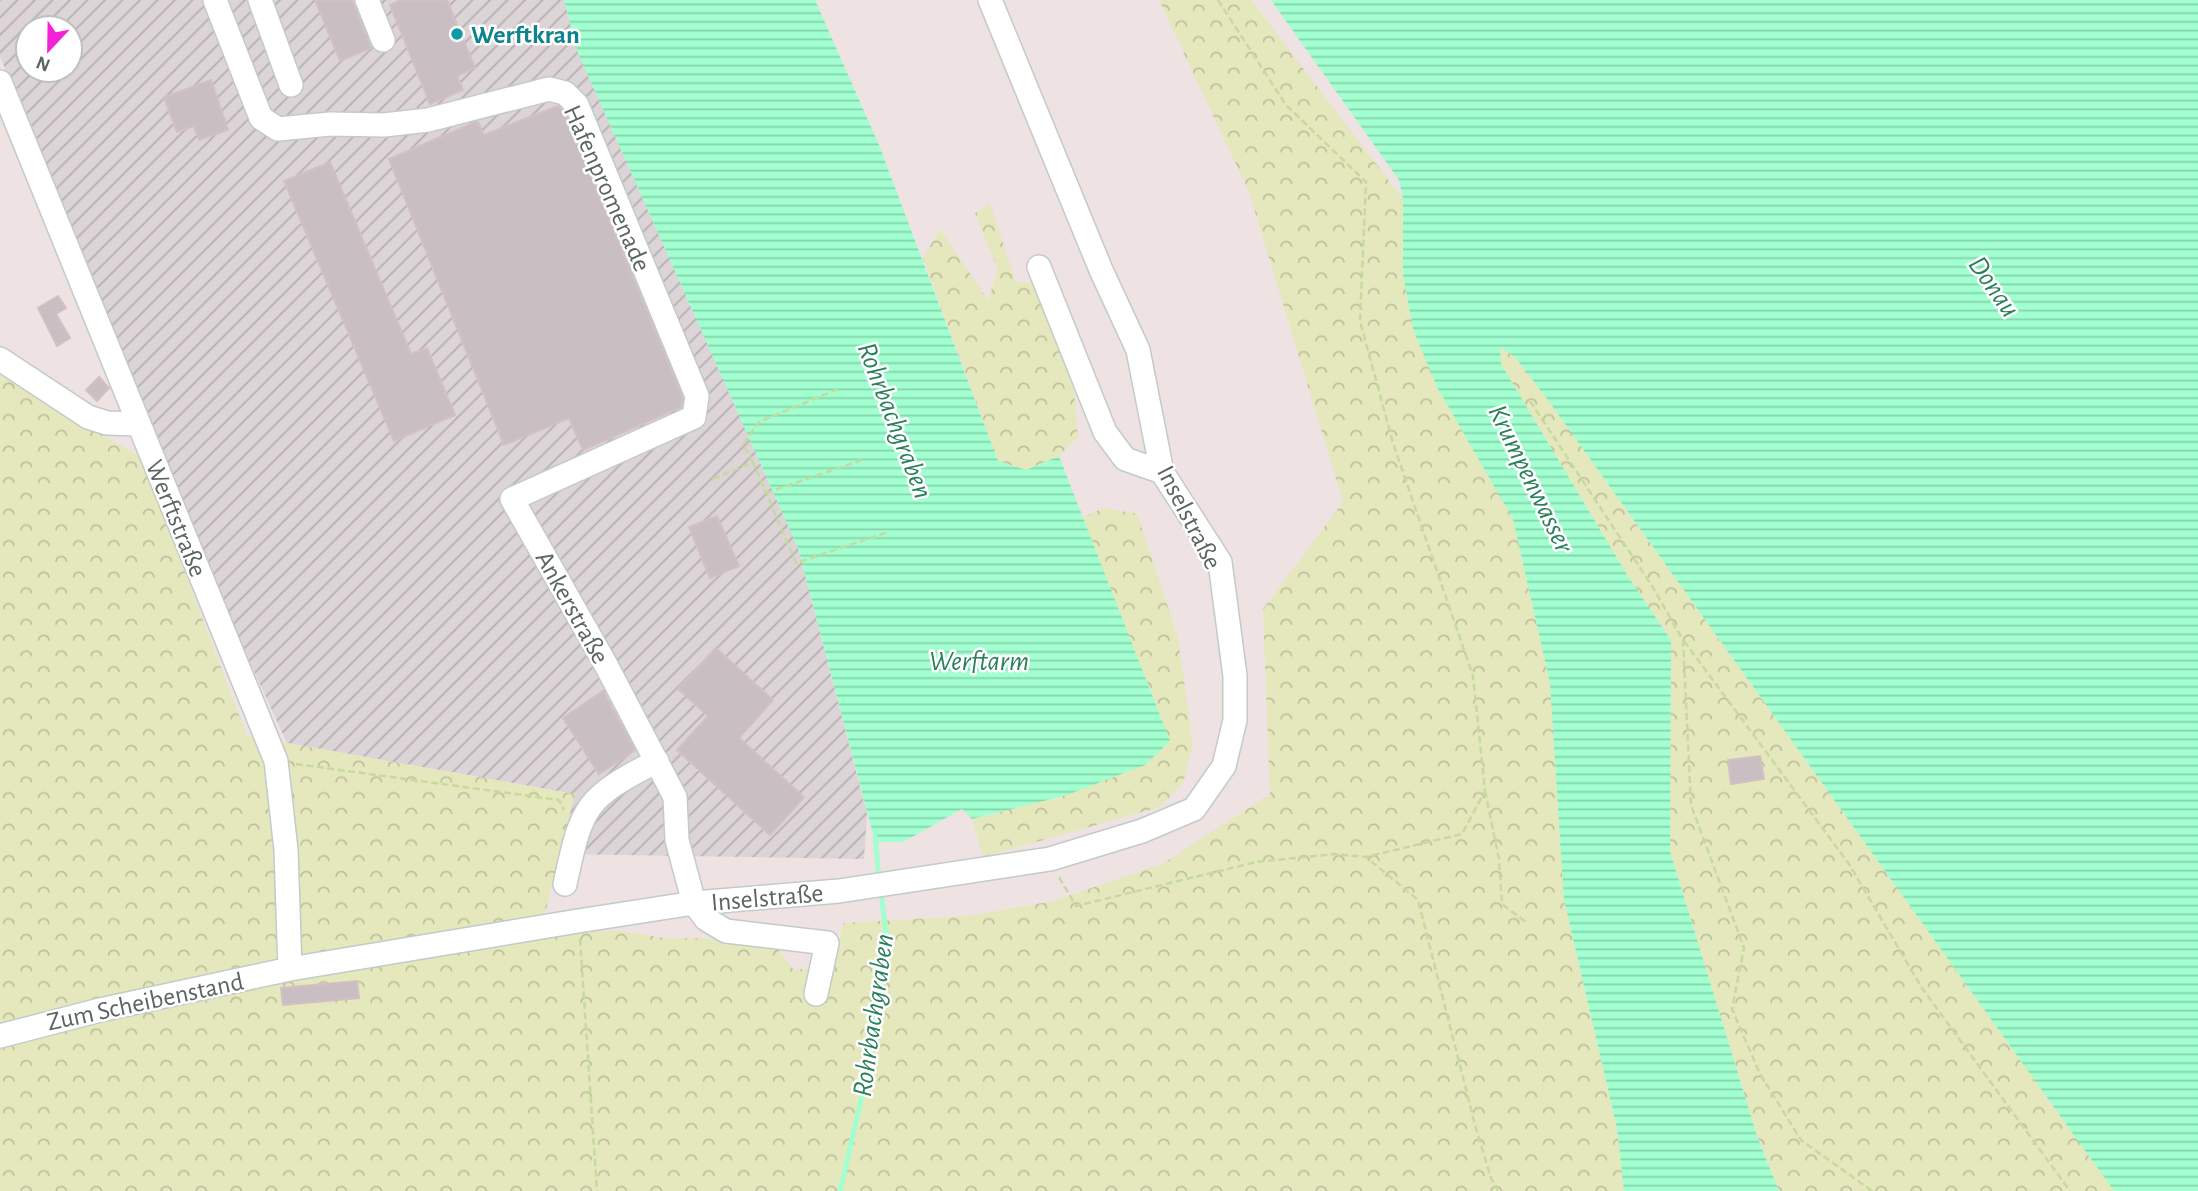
<svg xmlns="http://www.w3.org/2000/svg" width="2198" height="1191" viewBox="0 0 2198 1191" font-family="'Alegreya Sans',sans-serif">
  <style>
    .industrial { fill: url(#industrial-furrows); fill-rule: evenodd }
    .forest { fill: url(#forest-crowns) }
    .water { fill: url(#water-rules) }
    .lines { fill: none; stroke-linecap: round; stroke-linejoin: round }
    .stream { stroke: #a1ffd0; stroke-width: 5 }
    .building { fill: #c9bfc2; stroke: #d3c0c4; stroke-width: 2 }
    .minor-casing { stroke: #c3cbc9; stroke-width: 26 }
    .path { stroke: #c7da9e; stroke-width: 2.5; stroke-dasharray: 7 3.5; stroke-linecap: butt }
    .minor { stroke: #fff; stroke-width: 23 }
    .culture-dot { fill: #0f9aa8; stroke: #fff; stroke-width: 2.5 }
    .labels { text-anchor: middle; stroke-width: 5; stroke-linejoin: round; paint-order: stroke }
    .culture-label { font-size: 26px; font-weight: bold; fill: #0d838f; stroke: #fff; text-anchor: start }
    .street-label { font-size: 26px; fill: #5a6460; stroke: #fff }
    .water-label { font-size: 28px; font-style: italic; fill: #2b805c; stroke: #fff }
  </style>
  <defs>
    <pattern id="industrial-furrows" width="10" height="10" patternUnits="userSpaceOnUse" patternTransform="scale(1.75)"><rect width="10" height="10" fill="#dcd4d6"/><path d="M-1 1l2-2M0 10L10 0M9 11l2-2" fill="none" stroke="#b5b0b1"/></pattern>
    <pattern id="forest-crowns" width="20" height="18" patternUnits="userSpaceOnUse" patternTransform="scale(1.75)"><rect width="20" height="18" fill="#e5e8bc"/><path d="M2 6a3 3 0 1 1 6 0M12 15a3 3 0 1 1 6 0" fill="none" stroke="#bdc09c"/></pattern>
    <pattern id="water-rules" width="6" height="5" patternUnits="userSpaceOnUse" patternTransform="scale(1.75)"><rect width="6" height="5" fill="#a1ffd0"/><path d="M0 2.5h6" fill="none" stroke="#86d2ac"/></pattern>
  </defs>
  <rect width="100%" height="100%" fill="#eee2e3"/>
  <!-- industrial -->
  <path class="industrial" d="M0,0H564L578,53L798,548L867,814L864,859L559,854L575,794L287,743L233,625L0,56ZM28,28H70V70H28Z"/>
  <!-- forest -->
  <path class="forest" d="M1159,0H1251L1403,199V274L1438,388L1513,519L1550,683L1564,900L1617,1128L1624,1191H0V375L141,457L247,736L575,794L539,937L616,930L665,938L770,939L794,970L835,966L843,923L967,916L1054,901L1164,863L1270,794L1263,609L1343,502L1249,192Z
    M990,204L1016,282H1039L1074,389L1078,437L1059,456L1026,470L998,461L923,258L940,229L988,300L998,270L975,213Z
    M1500,347L1515,356L1550,403L2114,1191H1779L1757,1136L1670,851L1671,640L1629,578L1501,364Z
    M1105,508L1137,514L1178,637L1193,746L1183,783L1160,807L983,857L972,819L1067,795L1169,741L1082,517Z"/>
  <!-- water -->
  <path class="water" d="M564,0H815L879,145L998,461L1026,470L1059,456L1170,741L1145,765L1067,795L972,819L962,809L903,842H875L798,548L578,53Z
    M1271,0H2198V1191H2114L1550,403L1515,357L1500,347L1501,364L1629,578L1671,640L1670,851L1757,1136L1779,1191H1624L1617,1128L1564,900L1550,683L1513,519L1437,387L1413,329L1403,274V199L1399,180Z"/>
  <g class="lines">
    <!-- stream -->
    <path class="stream" d="M875,836L879,878
      M840,1191L865,1083L887,943L881,891"/>
  </g>
  <!-- building -->
  <path class="building" d="M315,0H352L371,48L340,61Z
    M401,0H447L475,68L457,76L463,90L430,104L390,5Z
    M211,80L228,130L199,140L194,126L177,132L164,97Z
    M558,106L565,113L683,398L681,407L583,450L569,418L504,445L389,159L473,123L478,122L484,135Z
    M330,162L411,354L427,348L455,415L394,441L284,181Z
    M58,296L66,308L56,314L70,338L57,346L38,308Z
    M99,377L109,388L97,401L86,390Z
    M717,516L739,566L710,578L689,527Z
    M716,648L773,700L739,738L804,797L770,835L677,750L708,716L678,689Z
    M603,691L635,750L599,774L563,718Z
    M1760,756L1764,779L1731,784L1728,760Z
    M357,981L359,998L283,1005L281,988Z"/>
  <g class="lines">
    <defs>
      <path id="minor" d="M215,0L261,118L278,129L330,124L384,125L428,120L549,89L565,93L577,105L697,396L694,417L512,499L606,665L675,797L677,840L694,903L706,919L726,931L827,943L816,994
        M260,0L291,85
        M367,0L383,40
        M0,82L276,761L286,850L290,969
        M1039,267L1105,432L1125,459L1162,472
        M0,359L88,417L107,423L139,424
        M565,884C582,805 585,798 657,761
        M0,1036L100,1010L290,969L578,921L694,903L839,891L1050,859L1142,831L1194,809L1224,766L1235,720V676L1220,562L1162,472L1138,350L1101,270L990,0"/>
    </defs>
    <!-- minor casing -->
    <use href="#minor" class="minor-casing"/>
    <!-- path -->
    <path class="path" d="M1218,0L1286,105L1366,182L1360,321L1393,443L1473,676L1485,791L1462,834L1366,857
      M1530,401L1652,586L1683,640L1691,805L1744,948L1732,1009L1760,1074L1801,1140L1872,1191
      M753,462L743,445L759,422L838,389
      M713,479L753,462L796,563L888,532
      M766,493L862,460
      M1684,641L1849,864L1922,988L2070,1191
      M296,764L559,800L564,810
      M1485,791L1499,859L1502,904L1527,923
      M1059,877L1076,906L1256,862L1334,854L1366,857L1418,900L1475,1125L1491,1178L1498,1191
      M580,939L597,1191"/>
    <!-- minor -->
    <use href="#minor" class="minor"/>
  </g>
  <!-- markers -->
  <circle class="culture-dot" cx="457" cy="34" r="7"/>
  <g class="labels">
    <!-- culture labels -->
    <g class="culture-label">
      <text x="471" y="43">Werftkran</text>
    </g>
    <!-- street labels -->
    <g class="street-label">
      <text transform="translate(608 188) rotate(66)" y="9">Hafenpromenade</text>
      <text transform="translate(1190 517) rotate(63)" y="9">Inselstraße</text>
      <text transform="translate(177 518) rotate(68)" y="9">Werftstraße</text>
      <text transform="translate(573 607) rotate(61)" y="9">Ankerstraße</text>
      <text transform="translate(767 897) rotate(-5)" y="9">Inselstraße</text>
      <text transform="translate(145 1001) rotate(-12)" y="9">Zum Scheibenstand</text>
    </g>
    <!-- water labels -->
    <g class="water-label">
      <text transform="translate(1995 286) rotate(55)" y="10">Donau</text>
      <text transform="translate(896 420) rotate(69)" y="10">Rohrbachgraben</text>
      <text transform="translate(1532 478) rotate(64)" y="10">Krumpenwasser</text>
      <text x="979" y="670">Werftarm</text>
      <text transform="translate(872 1015) rotate(-82)" y="10">Rohrbachgraben</text>
    </g>
  </g>
  <!-- north arrow -->
  <g transform="translate(49 49) rotate(202)"><circle r="33" fill="#ffffff" stroke="#bdc1bf" stroke-width="2"/>
  <path d="M0-5L12 26L0 18L-12 26Z" fill="#f422d6"/>
  <text y="-10" font-size="19" font-weight="bold" text-anchor="middle" fill="#5a6460">N</text>
  </g>
</svg>
